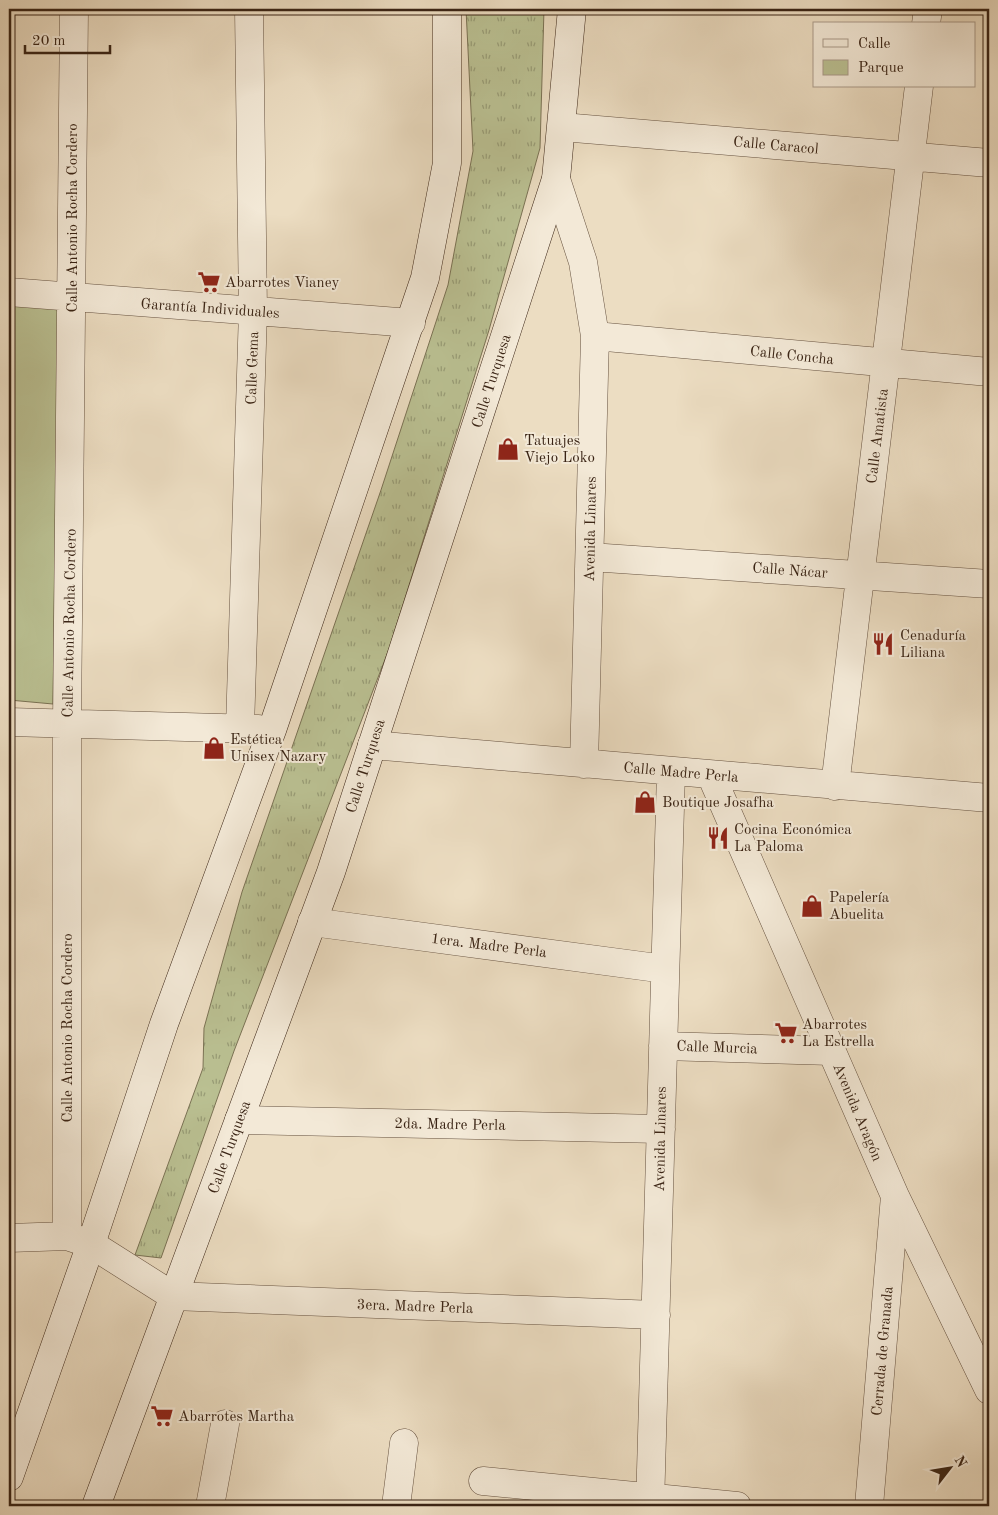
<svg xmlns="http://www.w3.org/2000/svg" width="998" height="1515" viewBox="0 0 998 1515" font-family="'Old Standard TT',serif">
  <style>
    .grass { fill: url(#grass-tufts); stroke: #7a7254 }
    .green { fill: #bac092; stroke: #7a7254 }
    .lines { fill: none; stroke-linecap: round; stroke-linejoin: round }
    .street-casing { stroke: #665240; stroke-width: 29 }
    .secondary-casing { stroke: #3a2415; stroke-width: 29 }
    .street { stroke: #f3e9d7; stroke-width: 28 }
    .secondary { stroke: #f3e9d7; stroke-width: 28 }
    .labels { text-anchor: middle; stroke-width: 4; stroke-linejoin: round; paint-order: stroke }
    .street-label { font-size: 15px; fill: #3a2415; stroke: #f3e9d7 }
    .poi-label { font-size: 15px; fill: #3a2415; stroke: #f3e9d7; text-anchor: start }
  </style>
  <defs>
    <pattern id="grass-tufts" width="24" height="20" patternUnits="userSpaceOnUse" patternTransform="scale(1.25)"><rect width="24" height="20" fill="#bac092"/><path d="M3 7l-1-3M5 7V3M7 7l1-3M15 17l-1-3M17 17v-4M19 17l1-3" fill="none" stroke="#989c76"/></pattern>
  </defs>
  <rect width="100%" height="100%" fill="#ecddc2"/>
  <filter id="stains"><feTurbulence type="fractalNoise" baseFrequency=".004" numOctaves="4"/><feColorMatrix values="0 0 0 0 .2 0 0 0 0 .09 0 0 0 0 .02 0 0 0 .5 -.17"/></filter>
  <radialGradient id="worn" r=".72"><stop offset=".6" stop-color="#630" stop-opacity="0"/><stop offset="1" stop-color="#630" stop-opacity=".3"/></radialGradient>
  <!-- grass -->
  <path class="grass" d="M466,9H544L540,148L489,330L389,649L234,1051L161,1258L135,1255L203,1068L204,1028L242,892L381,490L448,285L473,151Z"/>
  <!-- green -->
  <path class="green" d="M9,304L58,308L53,704L9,700Z"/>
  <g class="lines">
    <defs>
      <path id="street" d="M926,24L928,9
        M562,127L989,163
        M556,179L583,262L595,336L584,764
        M9,292L411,323
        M595,336L989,372
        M590,557L989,584
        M9,722L258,729
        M240,728L253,311L249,9
        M372,745L989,798
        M711,775L895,1196L989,1390
        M835,786L919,86
        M312,922L665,969
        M663,1046L832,1051
        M239,1120L661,1129
        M67,1236V723L74,9
        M9,1238L67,1236L91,1244L173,1296L656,1315
        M483,1481L737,1506
        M210,1506L225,1424
        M396,1506L404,1443
        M650,1506L671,772
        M869,1506L895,1196"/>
      <path id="secondary" d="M9,1477L91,1244L164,1024L272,730L425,278L447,163V9
        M96,1506L331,872L556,179L572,9"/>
    </defs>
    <!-- street casing -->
    <use href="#street" class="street-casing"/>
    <!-- secondary casing -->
    <use href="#secondary" class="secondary-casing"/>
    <!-- street -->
    <use href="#street" class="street"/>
    <!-- secondary -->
    <use href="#secondary" class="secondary"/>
  </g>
  <!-- icons -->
  <defs>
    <symbol id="supermarket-bare" viewBox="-9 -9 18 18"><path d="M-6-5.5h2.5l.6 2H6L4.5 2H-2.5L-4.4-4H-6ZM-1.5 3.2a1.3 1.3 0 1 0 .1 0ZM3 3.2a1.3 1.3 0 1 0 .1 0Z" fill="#8f2418" stroke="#f3e9d7" stroke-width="2.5" paint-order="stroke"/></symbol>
    <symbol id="shop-bare" viewBox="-9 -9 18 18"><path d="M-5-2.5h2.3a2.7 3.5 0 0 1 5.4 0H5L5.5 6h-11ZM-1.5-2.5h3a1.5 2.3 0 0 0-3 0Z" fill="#8f2418" stroke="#f3e9d7" stroke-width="2.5" paint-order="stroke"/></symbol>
    <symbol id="restaurant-bare" viewBox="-9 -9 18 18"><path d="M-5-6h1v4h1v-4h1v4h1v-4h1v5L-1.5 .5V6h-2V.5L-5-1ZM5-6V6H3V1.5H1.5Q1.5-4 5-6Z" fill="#8f2418" stroke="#f3e9d7" stroke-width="2.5" paint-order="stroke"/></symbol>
  </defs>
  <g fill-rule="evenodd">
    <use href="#supermarket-bare" x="193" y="266" width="32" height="32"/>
    <use href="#shop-bare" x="492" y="433" width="32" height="32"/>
    <use href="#restaurant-bare" x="867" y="628" width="32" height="32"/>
    <use href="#shop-bare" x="198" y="732" width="32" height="32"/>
    <use href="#shop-bare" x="629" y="786" width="32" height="32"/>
    <use href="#restaurant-bare" x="702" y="822" width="32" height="32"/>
    <use href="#shop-bare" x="796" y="890" width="32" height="32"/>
    <use href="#supermarket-bare" x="770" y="1017" width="32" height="32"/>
    <use href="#supermarket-bare" x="146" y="1400" width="32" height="32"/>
  </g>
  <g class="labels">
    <!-- street labels -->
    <g class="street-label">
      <text transform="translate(776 145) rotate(5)" y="5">Calle Caracol</text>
      <text transform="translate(72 218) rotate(-90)" y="5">Calle Antonio Rocha Cordero</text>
      <text transform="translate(210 308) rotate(4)" y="5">Garantía Individuales</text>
      <text transform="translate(792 355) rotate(6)" y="5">Calle Concha</text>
      <text transform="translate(252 368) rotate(-88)" y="5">Calle Gema</text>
      <text transform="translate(491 381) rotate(-72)" y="5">Calle Turquesa</text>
      <text transform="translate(877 436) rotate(-83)" y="5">Calle Amatista</text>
      <text transform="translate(590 529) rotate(-89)" y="5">Avenida Linares</text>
      <text transform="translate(790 570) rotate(4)" y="5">Calle Nácar</text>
      <text transform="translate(69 623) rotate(-89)" y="5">Calle Antonio Rocha Cordero</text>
      <text transform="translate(365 766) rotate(-72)" y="5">Calle Turquesa</text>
      <text transform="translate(681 772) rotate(5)" y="5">Calle Madre Perla</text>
      <text transform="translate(489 945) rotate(7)" y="5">1era. Madre Perla</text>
      <text transform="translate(67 1028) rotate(-90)" y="5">Calle Antonio Rocha Cordero</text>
      <text transform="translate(717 1047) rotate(2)" y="5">Calle Murcia</text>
      <text transform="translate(858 1112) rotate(67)" y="5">Avenida Aragón</text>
      <text transform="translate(450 1124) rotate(1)" y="5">2da. Madre Perla</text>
      <text transform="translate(660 1139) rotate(-89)" y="5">Avenida Linares</text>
      <text transform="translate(229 1147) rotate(-70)" y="5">Calle Turquesa</text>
      <text transform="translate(415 1306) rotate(2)" y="5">3era. Madre Perla</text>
      <text transform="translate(882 1351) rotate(-85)" y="5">Cerrada de Granada</text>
    </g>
    <!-- poi labels -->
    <g class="poi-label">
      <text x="225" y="287">Abarrotes Vianey</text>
      <text x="524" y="445">Tatuajes<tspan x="524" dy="17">Viejo Loko</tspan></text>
      <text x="900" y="640">Cenaduría<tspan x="900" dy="17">Liliana</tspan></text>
      <text x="230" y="744">Estética<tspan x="230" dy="17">Unisex Nazary</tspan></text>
      <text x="662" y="807">Boutique Josafha</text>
      <text x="734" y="834">Cocina Económica<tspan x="734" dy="17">La Paloma</tspan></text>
      <text x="829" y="902">Papelería<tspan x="829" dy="17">Abuelita</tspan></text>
      <text x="802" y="1029">Abarrotes<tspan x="802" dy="17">La Estrella</tspan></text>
      <text x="178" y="1421">Abarrotes Martha</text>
    </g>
  </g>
  <!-- margin -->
  <rect width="998" height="1515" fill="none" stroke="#ecddc2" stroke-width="30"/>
  <rect x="10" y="10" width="978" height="1495" fill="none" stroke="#3a2415" stroke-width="2.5"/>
  <rect x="15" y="15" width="968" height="1485" fill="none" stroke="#3a2415"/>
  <!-- legend -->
  <rect x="813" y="22" width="162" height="65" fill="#f3e9d7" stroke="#a99a89"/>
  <rect x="823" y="39" width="25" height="8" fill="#f3e9d7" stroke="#a99a89"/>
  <text x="858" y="48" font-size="15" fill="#3a2415">Calle</text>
  <rect x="823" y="60" width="25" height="15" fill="#bac092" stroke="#a99a89"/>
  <text x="858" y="72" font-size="15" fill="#3a2415">Parque</text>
  <!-- north arrow -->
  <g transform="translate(950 1468) rotate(59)" stroke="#f3e9d7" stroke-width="4" paint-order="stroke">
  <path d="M0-4L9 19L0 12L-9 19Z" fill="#3a2415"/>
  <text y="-8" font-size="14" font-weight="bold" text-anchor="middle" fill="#3a2415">N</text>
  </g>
  <!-- scale -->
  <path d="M25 45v8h85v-8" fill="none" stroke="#3a2415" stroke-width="2.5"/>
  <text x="32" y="45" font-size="15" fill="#3a2415" stroke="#f3e9d7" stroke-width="4" paint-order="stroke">20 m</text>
  <rect width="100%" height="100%" filter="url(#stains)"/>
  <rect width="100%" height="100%" fill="url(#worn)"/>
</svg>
